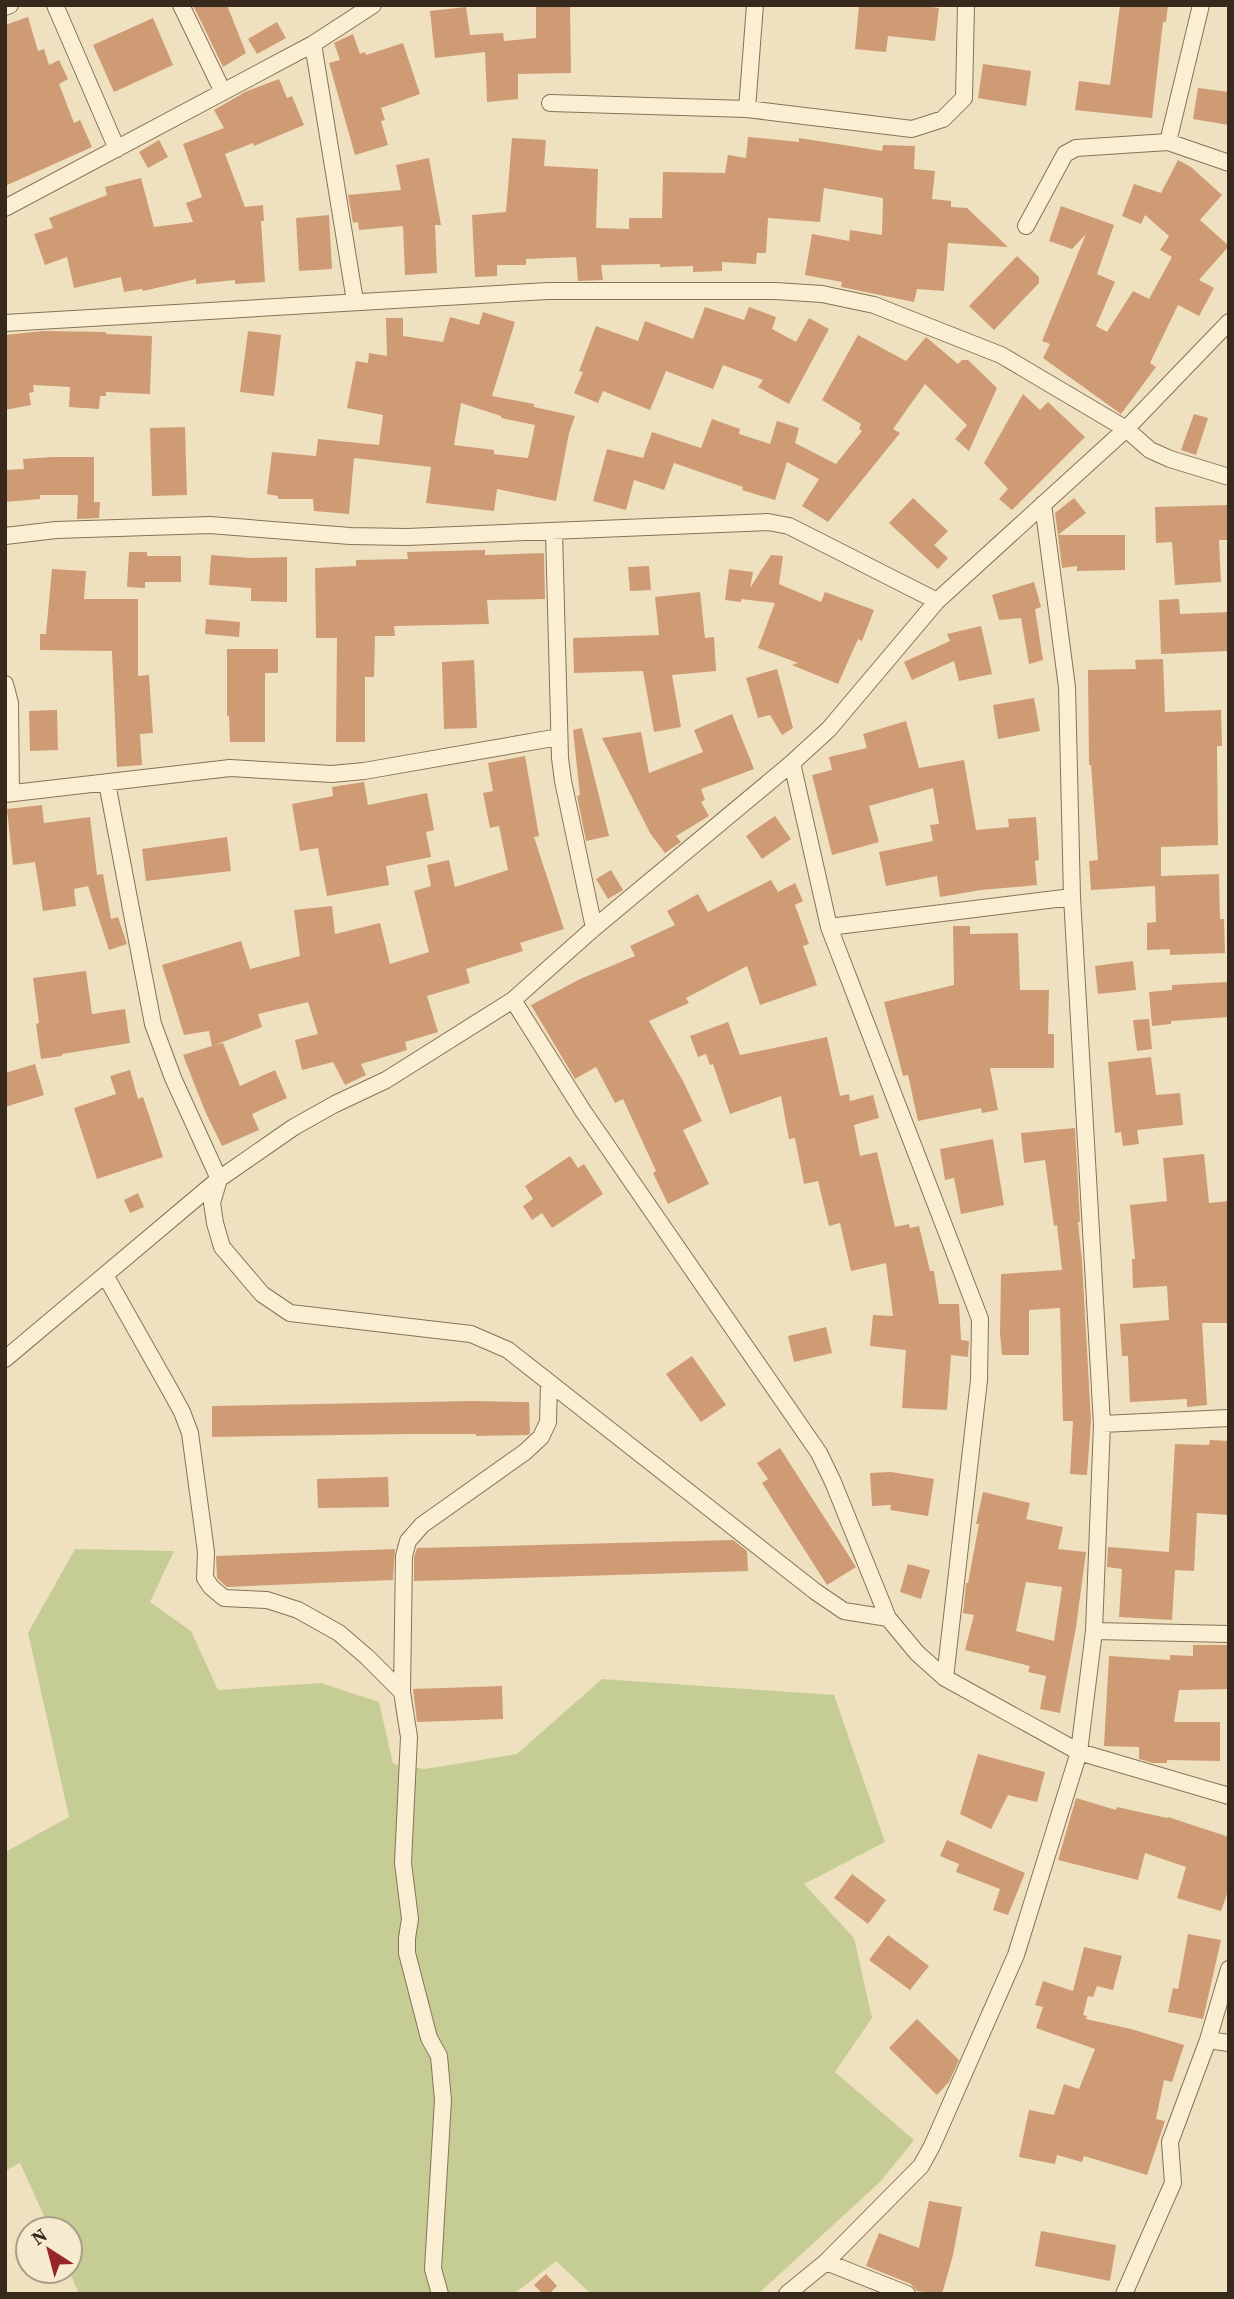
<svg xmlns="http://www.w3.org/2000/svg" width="1234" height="2299" viewBox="0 0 1234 2299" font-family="'Source Serif 4',serif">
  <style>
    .green { fill: #c6cd94 }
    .building { fill: #ce9b75; fill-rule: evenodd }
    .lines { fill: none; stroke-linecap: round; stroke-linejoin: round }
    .street-casing { stroke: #887257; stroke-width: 18 }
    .street { stroke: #faeed3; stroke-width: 16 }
  </style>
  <rect width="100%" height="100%" fill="#efe1c0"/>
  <!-- green -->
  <path class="green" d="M75,1549L174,1551L150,1602L191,1631L218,1690L321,1683L379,1702L393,1764L425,1769L517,1754L602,1679L834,1695L885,1842L804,1884L854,1938L872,2018L835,2072L914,2140L881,2181L758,2294H591L556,2261L514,2294H79L69,2271L70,2229H50L20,2163L5,2171V1852L69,1817L28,1633Z"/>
  <!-- building -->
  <path class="building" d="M193,5H227L246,53L223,67Z
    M536,5H570L571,73L518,74V99L487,102L485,52L435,58L430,11L466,7L470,35L503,33L504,41L536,38Z
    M859,5H915L939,8L935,41L888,36L886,52L855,49Z
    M1120,5H1168L1166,22H1163L1152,118L1075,110L1079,81L1110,85Z
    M28,17L38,51L44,49L49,65L59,60L68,79L59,84L74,123L80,120L92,147L5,186V25Z
    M153,18L173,65L114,92L93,45Z
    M277,22L286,38L257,54L248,39Z
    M353,34L360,54L365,52L366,55L403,43L420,94L381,108L385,120L381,121L388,145L355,155L329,63L340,60L334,43Z
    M983,64L1031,71L1026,106L978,98Z
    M279,79L287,98L292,96L304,125L254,146L253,143L225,154L245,207L263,205L264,221H261L265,282L235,284V280L196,284V279L143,291L142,289L124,292L121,277L74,288L67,257L45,265L34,234L53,228L49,218L107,195L105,187L141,178L154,227L193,222L186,203L202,197L183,144L224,128L214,110L245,92Z
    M1198,88L1229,92V125L1193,119Z
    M748,137L799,142V138L882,151L883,145L915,146L914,169L935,171L932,199L951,201V207L967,208L1008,247L948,243L944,291L917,289L914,302L841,287L842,282L805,275L812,234L849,241L850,230L882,235L883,198L824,188L820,222L768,218L766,253H757L756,264L722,262V271L693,272V266L660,267V264L601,265L603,280L578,281L576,257L526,259V265H497V276L475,277L472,215L506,212L512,138L546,140L544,166L598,169L596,228L629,229V218H662L663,172L725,173L728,155L746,158Z
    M159,140L168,157L148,168L139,152Z
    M429,158L441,225H435L437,273L405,275L403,226L359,230L358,222L353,223L348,195L401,190L396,165Z
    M1178,160L1191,167L1222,195L1200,220L1229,246L1199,280L1214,288L1199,316L1178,305L1150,363L1156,367L1121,414L1043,358L1050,344L1042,341L1086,234L1072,249L1049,241L1061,206L1114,225L1097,274L1115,282L1096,326L1107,332L1133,291L1149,299L1172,257L1160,250L1169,236L1145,215L1141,224L1122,216L1134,184L1161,193Z
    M329,215L332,269L299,271L296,218Z
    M1017,256L1039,277V283L994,330L969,306Z
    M705,307L744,320L749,307L776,317L772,329L796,342L809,318L829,329L789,404L758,387L763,380L723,365L713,389L666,371L650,410L603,391L598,403L574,393L583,372L579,371L596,326L638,341L645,321L693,339Z
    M483,312L515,322L492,396L534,404V407L575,416L569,433L556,501L497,489L494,511L426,503L431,467L354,458L349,514L314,511L313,499H278V496L267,494L272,452L316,456L318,439L379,445L383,415L347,408L356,361L368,363L369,353L387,356L386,318H403V336L443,342L450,317L479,325ZM461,403L501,416V418L535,425L528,458L494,454V450L454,445Z
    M43,331L106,332V334L152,336L150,394L106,392V396H100L99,409L69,407L70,387L33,385L34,392L29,393L31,405L5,410V335Z
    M248,331L281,335L274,396L240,392Z
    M858,335L906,361L926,337L958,364L962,360H968L997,388L969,451L955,439L967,425L925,384L893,429L900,433L828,522L802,506L819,479L787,462L775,500L742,490L743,487L674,463L664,490L634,480L626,510L593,501L607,449L643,458L652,432L701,448L712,419L740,429L739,434L770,444L777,421L799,428L795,443L836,464L862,431L859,429L861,424L822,400Z
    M1023,394L1040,410L1048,402L1085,437L1012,510L999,499L1008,489L984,463Z
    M1194,414L1208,418L1196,455L1181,450Z
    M185,427L187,495L152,496L150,428Z
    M52,457H94V502H100L99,518L77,519L78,495H40V499L5,502V470L24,469L23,459Z
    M913,498L948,531L934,545L948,558L938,569L889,523Z
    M1074,498L1086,513L1058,535L1055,513Z
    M1227,505L1228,540H1219L1221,582L1175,585L1172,542L1156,543L1155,507Z
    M1058,535H1125V570L1077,571V566L1062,568Z
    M485,550V555L544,553L545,599L487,600L489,624L394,626L395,636H375L374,677H365V742H336L337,638H316L315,568L356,566V560L408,559L407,552Z
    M129,552H147V556H181V582H145V588L127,587Z
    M211,555L251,558L287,557V602L251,601V588L209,585Z
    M771,555L783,556L779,584L821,602L825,592L874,610L862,641L858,639L838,684L792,665L798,663L758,648L775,603L741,599V602L725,600L729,569L753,572L750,588Z
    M649,566L651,590L630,591L628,567Z
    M52,569L86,571L84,599H138V676L149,675L153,733L140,734L142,765L117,767L112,651L40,650V634H46Z
    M1034,582L1041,607L1035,609L1043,660L1029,664L1021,618L999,620L992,595Z
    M700,592L705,638L714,637L716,671L672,675L681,727L654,732L643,671L574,673L573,638L659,635L655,597Z
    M1179,599L1180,614L1229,612V651L1161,654L1159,600Z
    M206,619L240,622L239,637L205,634Z
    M981,626L992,674L959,681L954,661L912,680L904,662L950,641L947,634Z
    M227,649H278V673H265V742H230L229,716H227Z
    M1163,659L1165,712L1221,710L1222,746H1217L1218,845L1161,847V876L1219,874L1220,919H1224L1225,953L1170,955V949L1147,950V923L1156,922L1155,886L1091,890L1089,861L1098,860L1091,765H1089L1088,670L1136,669L1135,660Z
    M474,660L477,728L444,729L442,662Z
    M777,669L793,728L782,735L770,715L758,718L746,678Z
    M1034,698L1040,731L998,739L993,705Z
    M57,710L58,750L30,751L29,711Z
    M732,714L754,769L701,789L705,800L701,802L709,816L676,836L681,842L665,853L650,833L602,738L641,732L649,773L703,752L694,730Z
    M906,721L919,768L964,760L976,830L1009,827L1008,819L1036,817L1039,860L1035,861L1037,885L981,890L940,897L937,876L886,886L879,852L933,841L930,825L939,824L933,788L869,806L879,842L832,855L812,775L832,770L829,757L867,748L863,734Z
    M582,728L609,836L586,841L577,796L580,795L573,730Z
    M525,756L539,836L534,837L564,929L520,943L523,951L466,969L470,983L427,996L438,1032L405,1042L407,1050L361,1064L366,1075L345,1085L333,1062L302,1070L295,1040L318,1034L308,1002L258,1014L262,1027L215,1045L223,1043L240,1086L275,1070L287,1098L252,1114L259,1130L222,1146L205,1111L183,1055L212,1046L209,1031L184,1035L162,965L241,941L250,969L300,956L294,910L332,906L335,934L380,923L390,964L429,952L414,891L431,886L427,865L449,860L455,887L508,870L499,826L490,828L483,793L493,791L488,763Z
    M364,782L368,805L427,793L434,830L426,832L431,857L386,866L389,885L327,896L318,848L300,851L292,804L333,796L332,787Z
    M42,805L44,823L90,817L97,875L103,874L111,919L118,917L127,944L109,950L88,886L74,889L76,906L43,911L35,862L13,865L7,809Z
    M775,816L791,839L762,859L746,836Z
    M227,837L231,871L146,881L142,849Z
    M611,870L623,890L608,899L596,879Z
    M771,880L778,892L795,883L803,901L795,905L809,944L803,946L817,985L760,1005L747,966L686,998L689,1003L649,1021L683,1081L702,1121L683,1130L709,1184L668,1204L653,1173L656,1171L623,1099L615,1103L596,1067L575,1079L531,1005L580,979L635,956L630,946L675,925L667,911L698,894L708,912Z
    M953,926H970V934L1018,933L1020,990H1049L1048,1034H1054V1068H990L998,1110L982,1113L981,1108L918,1121L908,1075L903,1076L884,1002L954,985Z
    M1133,961L1136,990L1098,994L1095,966Z
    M86,971L92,1014L125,1009L130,1043L62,1054V1056L41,1059L36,1024L39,1023L33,978Z
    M1228,982L1229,1017L1171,1021V1024L1152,1026L1149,992L1172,990V985Z
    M1149,1019L1152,1049L1137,1051L1133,1020Z
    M728,1022L740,1055L827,1037L840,1096L849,1094L850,1101L873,1095L879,1118L854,1125L860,1156L877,1152L895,1227L909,1224L910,1228L919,1226L930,1271H934L939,1304H959L961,1340L969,1341L968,1357L951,1355L947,1410L902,1408L906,1350L870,1346L873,1315L893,1316L886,1263L851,1271L840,1223L829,1226L818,1181L804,1184L795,1138L789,1139L781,1096L730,1114L713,1064L710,1065L706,1054L698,1057L690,1036Z
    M1151,1057L1156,1095L1180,1093L1183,1125L1137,1130L1139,1144L1123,1146L1121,1132L1115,1133L1108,1062Z
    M35,1064L44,1095L5,1107V1073Z
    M130,1070L138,1099L143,1097L163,1157L97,1179L74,1108L116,1094L110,1076Z
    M1075,1128L1080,1222H1078L1082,1261L1091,1421L1087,1475L1070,1474L1073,1421H1063L1060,1308L1029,1310V1355H1002L1000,1334L1001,1274L1062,1270L1057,1225L1054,1226L1045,1160L1024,1163L1021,1133Z
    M993,1139L1004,1205L961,1214L954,1178L945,1180L940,1149Z
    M1204,1154L1209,1203L1229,1201V1323H1202L1207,1405L1187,1407V1399L1130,1402L1128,1356H1122L1120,1324L1169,1320L1167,1286L1133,1288L1132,1259H1135L1130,1205L1167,1201L1163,1158Z
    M570,1156L578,1168L584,1164L603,1194L552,1228L542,1213L532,1220L523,1206L533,1199L525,1186Z
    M138,1193L144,1207L130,1213L124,1200Z
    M826,1327L832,1353L794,1362L788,1336Z
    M692,1356L726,1405L701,1422L666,1374Z
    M472,1401L529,1402L530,1433L528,1435L476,1436V1434H409L212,1437V1406Z
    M1210,1440L1229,1441V1515L1197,1513L1194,1571L1175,1570L1172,1620L1119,1617L1122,1569L1107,1567L1108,1547L1169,1552L1175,1444L1209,1445Z
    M780,1448L856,1567L827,1585L762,1483L768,1479L757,1463Z
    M891,1472L934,1479L928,1516L890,1510L891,1505L872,1506L870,1473Z
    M388,1477L389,1507L318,1508L317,1479Z
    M983,1492L1030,1503L1026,1519L1063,1527L1058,1549L1086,1552L1076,1627L1060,1713L1040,1709L1046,1676L1028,1672L1030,1666L965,1650L974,1615L963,1613L966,1583H968L979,1524H976ZM1026,1582L1062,1587L1054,1641L1016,1631Z
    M733,1540L747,1551L748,1571L414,1581V1557L417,1548Z
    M395,1549L393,1580L227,1587L217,1578L216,1556Z
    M908,1564L930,1570L921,1599L900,1592Z
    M1193,1645H1229V1689L1179,1690L1174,1722H1220V1761L1167,1760V1763H1153L1139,1759V1747L1104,1746L1109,1656L1170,1660V1655L1193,1656Z
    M502,1686L503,1719L417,1722L413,1689Z
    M978,1754L1045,1772L1037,1802L1008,1795L991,1829L960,1814Z
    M1076,1798L1116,1810L1117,1807L1167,1818L1168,1817L1229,1837V1888L1221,1911L1177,1898L1186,1867L1145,1853L1138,1880L1058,1860Z
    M947,1840L1025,1873L1008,1915L993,1910L1000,1889L956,1872L959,1864L940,1856Z
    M852,1874L886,1900L868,1924L834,1898Z
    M1188,1934L1221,1940L1203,2019L1168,2012L1173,1988L1178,1989Z
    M888,1935L929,1966L910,1990L869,1960Z
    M1084,1947L1122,1956L1113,1990L1097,1986L1093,1997L1088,1996L1083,2015L1087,2016L1086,2019L1131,2029L1184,2045L1172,2082L1164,2080L1156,2119L1165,2121L1147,2175L1084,2156L1082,2162L1057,2155L1055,2164L1019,2157L1029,2110L1054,2115L1064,2084L1079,2089L1095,2049L1036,2028L1043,2007L1035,2005L1043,1981L1073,1991Z
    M917,2019L959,2060L949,2082L937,2095L889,2048Z
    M929,2201L962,2207L953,2255L942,2294L917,2291L911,2284L866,2266L879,2233L919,2248Z
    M1041,2231L1116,2245L1110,2281L1035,2266Z
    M546,2274L557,2286L549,2294H543L534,2285Z"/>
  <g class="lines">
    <defs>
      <path id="street" d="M55,5L117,149
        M181,5L223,92
        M5,7L10,5
        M313,44L355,301
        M550,103L747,109L912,129L943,119L964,98L966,5
        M747,109L755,5
        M1168,142L1201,5
        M5,208L313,44L373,5
        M1026,226L1065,154L1076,148L1168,142L1229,163
        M5,323L548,291H775L822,294L874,305L1001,355L1126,429L1150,450L1170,459L1229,477
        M554,532L560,758L563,781L594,928
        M5,536L56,530L210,525L350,536L407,537L768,522L789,526L937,601
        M5,684L10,703L11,793
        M792,763L829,927L980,1319L979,1380L945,1678
        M107,783L153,1024L173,1078L219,1179L212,1203L215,1223L222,1247L262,1294L290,1313L471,1334L508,1350L816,1592L844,1611L888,1618
        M5,794L230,768L332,774L364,771L559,737
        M829,927L1072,897
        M513,1000L583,1111L819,1453L833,1482L888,1618L917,1653L945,1678L1079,1752L1229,1796
        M105,1275L170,1390L182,1412L190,1433L206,1552L205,1578L211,1587L224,1598L267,1600L298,1610L339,1633L367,1657L402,1692
        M5,1359L219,1179L294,1127L335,1104L386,1080L513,1000L594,928L792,763L829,729L937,601L1126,429L1229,322
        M1102,1424L1229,1418
        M1094,1631L1229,1634
        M1208,2040L1229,2043
        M826,2262L907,2294
        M440,2294L433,2269L443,2100L439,2056L429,2038L407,1953V1938L410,1919L403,1863L409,1737L402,1692L404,1556L408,1541L422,1525L525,1452L541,1437L548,1422L549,1383
        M787,2294L826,2262L921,2166L932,2146L1016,1955L1079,1752L1094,1631L1102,1424L1072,897L1067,687L1043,504
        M1124,2294L1173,2183L1170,2142L1208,2040L1229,1969"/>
    </defs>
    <!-- street casing -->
    <use href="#street" class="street-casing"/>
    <!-- street -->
    <use href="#street" class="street"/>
  </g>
  <!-- border -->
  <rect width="1234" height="2299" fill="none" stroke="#372a1c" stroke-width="14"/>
  <!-- north arrow -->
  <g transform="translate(49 2250) rotate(324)"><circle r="33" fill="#f6ebcf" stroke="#aa9e87" stroke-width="2"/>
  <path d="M0-5L12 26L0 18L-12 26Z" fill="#992626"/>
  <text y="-10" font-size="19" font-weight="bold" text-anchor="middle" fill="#372a1c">N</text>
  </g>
</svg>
